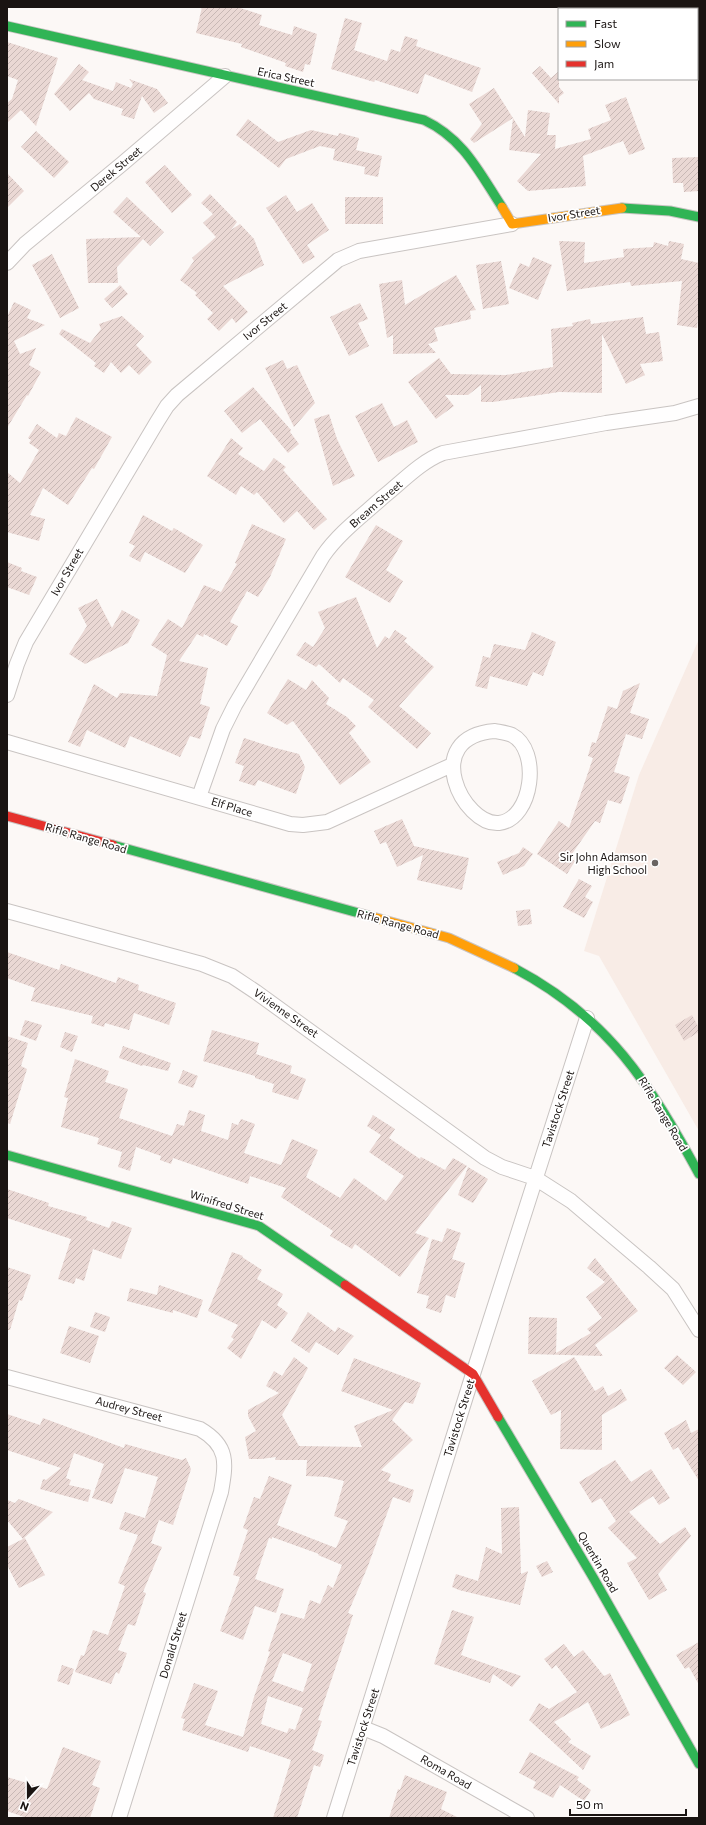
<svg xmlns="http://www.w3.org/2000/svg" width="706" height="1825" viewBox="0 0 706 1825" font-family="Commissioner,sans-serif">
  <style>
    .built { fill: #f8ece6 }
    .building { fill: url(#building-hatch); fill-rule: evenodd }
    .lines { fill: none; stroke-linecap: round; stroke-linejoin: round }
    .street-casing { stroke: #c9c4c2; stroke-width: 16 }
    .fast-casing { stroke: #c9c4c2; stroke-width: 11 }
    .slow-casing { stroke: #c9c4c2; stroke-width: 11 }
    .jam-casing { stroke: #c9c4c2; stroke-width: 11 }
    .street { stroke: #fffefe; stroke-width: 14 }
    .fast { stroke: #30b455; stroke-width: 9 }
    .slow { stroke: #ff9f0a; stroke-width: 9 }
    .jam { stroke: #e5322d; stroke-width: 9 }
    .poi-dot { fill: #696462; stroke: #fff; stroke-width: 1.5 }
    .labels { text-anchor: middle; stroke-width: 3.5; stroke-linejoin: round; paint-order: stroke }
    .street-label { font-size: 11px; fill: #1a1412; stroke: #fff }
    .poi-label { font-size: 11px; fill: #1a1412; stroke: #fff; text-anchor: end }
  </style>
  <defs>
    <pattern id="building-hatch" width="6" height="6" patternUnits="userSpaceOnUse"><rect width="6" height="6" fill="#ead8d4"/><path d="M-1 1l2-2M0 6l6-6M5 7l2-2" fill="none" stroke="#c8b8b5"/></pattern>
  </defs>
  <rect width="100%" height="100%" fill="#fcf8f6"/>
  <!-- built -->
  <path class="built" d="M699,639V1131L599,956L584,951L639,775Z"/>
  <!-- building -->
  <path class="building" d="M202,7H237L262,15L259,25L292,35L294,26L317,34L310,65L305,64L303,72L285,66L286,63L241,47L242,44L196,33Z
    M345,18L362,23L354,50L387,61L391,49L400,52L405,36L418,40L416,46L481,68L472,92L425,74L418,94L375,80L374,82L331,69Z
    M7,42L58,58L36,126L21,110L7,123V103L12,99L18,80L7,76Z
    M79,64L89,72L82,80L113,91L116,82L131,88L133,84L129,79L157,89L168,103L154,113L142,96L134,119L121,115L123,109L94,99L89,93L70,111L54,94Z
    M540,66L551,78L559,71V87L564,93L559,97V104L532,73Z
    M494,88L525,137L528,110L550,113L547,135H556L555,149L591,139L588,129L611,120L605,105L626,97L645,149L629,155L623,141L583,156L586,186L528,191L517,181L541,154L509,150L513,118L474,143L470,139L482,124L469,104Z
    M248,119L278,142L311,130L338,136L339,133L359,138L356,150L382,156L378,177L364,174L365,167L333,160L335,149L320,146L286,159L279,168L236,135Z
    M36,131L69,162L54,178L21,147Z
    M699,157V191L684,192L683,183H673L672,158Z
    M165,165L192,195L172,213L145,182Z
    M7,173L24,191L7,208Z
    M210,194L237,222L231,230L240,224L254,239L264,265L223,286L248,312L236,323L232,318L219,331L207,319L213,313L195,295L197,293L180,280L194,261L192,258L216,237L203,223L213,214L201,203Z
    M286,195L297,212L312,203L329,230L307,245L315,257L303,264L266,208Z
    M127,197L164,232L150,246L143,239L117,267L118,283H88L86,239L141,237L113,212Z
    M345,197H383V224H345Z
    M559,241L585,242L584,263L624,257L623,249L653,247L654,242L668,246L669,241L684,244L681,259L699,263V307L697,328L677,325L682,281L631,286L630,282L567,291Z
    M52,254L79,308L60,318L32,265Z
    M533,257L552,265L538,300L509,288L520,263L529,267Z
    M501,261L509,304L483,309L476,265Z
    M456,275L476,310L470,311L471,319L434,328L438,341L428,344L436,353L393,354V335L387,338L379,284L402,280L405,305Z
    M120,285L128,294L112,308L104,299Z
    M14,302L31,310L27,318L45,325L14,341L20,354L36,348L29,365L41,372L28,396L27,395L7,428V317Z
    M360,303L368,319L358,323L369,346L349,356L330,317Z
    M122,316L144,336L136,345L152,362L139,375L129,365L121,373L111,362L104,373L94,366L96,363L59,334L62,329L90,343L101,329L99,324Z
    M643,317L646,334L659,332L663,361L640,364L645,375L626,384L602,334V393L559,392L493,402H481V385L468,395H445L454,406L436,419L408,382L439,358L451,374L506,375L553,367L551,329L573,326L572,323L590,319L591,324Z
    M283,360L287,369L297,365L315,403L294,427L265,368Z
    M253,387L291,430L290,432L299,444L288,453L260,419L242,433L224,411Z
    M382,403L394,427L407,420L418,442L378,462L355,416Z
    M329,414L337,439L355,476L333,486L314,419Z
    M76,417L112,437L94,469L92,468L68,505L43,488L30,515L45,519L39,541L7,532V472L20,483L39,450L29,443L31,440L28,438L37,424L57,438L59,433L66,436Z
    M231,438L243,448L238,454L264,471L274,458L286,467L283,470L327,519L314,530L297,511L284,523L257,492L254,495L241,486L236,495L207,476Z
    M143,515L172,531L174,528L203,545L185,573L145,552L140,562L129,556L135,546L129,543Z
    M252,524L286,539L270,577L258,597L247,591L230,622L238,626L227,646L204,634L203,637L197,634L179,661L208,668L200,704L210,707L200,739L190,736L180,757L130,736L125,748L87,730L80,747L68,742L94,684L117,698L120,693L157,696L167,655L151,645L168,619L182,628L204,585L221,592L237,564L235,563Z
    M376,525L403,541L386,570L403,581L390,603L345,577Z
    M7,562L22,568L21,571L37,577L29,595L7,587Z
    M356,597L377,648L385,636L389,639L395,630L407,638L404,641L434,667L399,706L431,733L417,749L368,707L374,700L343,678L340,683L319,664L316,667L296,655L305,642L313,647L325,628L318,612Z
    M97,599L112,628L122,610L140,620L128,643L85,664L69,654L87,626L78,608Z
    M532,632L556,642L543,676L533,672L527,686L490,676L487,689L475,686L483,656L490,658L494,644L525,650Z
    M288,679L306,690L312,680L329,698L326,704L347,717L356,726L349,733L371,762L340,785L293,721L287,725L267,713Z
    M640,683L630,713L649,719L642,739L626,734L614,772L630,777L621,804L608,800L600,823L595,821L569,858L575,861L567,874L537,854L559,821L569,828L593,758L588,756L592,742L596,743L608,706L617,709L623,691Z
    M244,738L272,747L299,754L305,767L296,794L258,780L255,786L239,781L244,766L235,763Z
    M402,819L414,846L469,858L462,890L417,880L423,855L397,867L386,842L380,844L374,831Z
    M523,847L533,854L524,866L503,875L497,862L519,853Z
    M579,879L592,886L585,897L593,902L584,918L563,907Z
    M530,909L532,924L518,926L516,911Z
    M7,952L59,970L61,964L116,983L118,977L139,985L138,990L176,1003L169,1025L134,1013L129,1030L105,1023L104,1027L91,1023L93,1016L31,1001L35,988L7,978Z
    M692,1015L699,1028V1032L684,1041L675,1025Z
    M25,1020L42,1025L36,1041L20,1035Z
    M212,1030L259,1043L256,1054L292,1066L290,1073L306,1079L298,1100L272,1092L274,1084L255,1078V1076L203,1061Z
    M65,1032L78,1036L72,1052L60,1047Z
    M7,1036L28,1043L21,1066L27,1069L10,1124L7,1123Z
    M123,1046L171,1063L168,1071L143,1065L142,1066L119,1058Z
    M75,1059L109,1071L105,1082L128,1089L119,1118L172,1136L177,1124L184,1126L189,1110L205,1115L201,1131L228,1140L232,1123L238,1125L241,1119L255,1124L244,1153L281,1165L292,1139L318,1150L306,1177L340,1198L354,1178L386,1201L404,1176L369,1152L381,1135L367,1126L373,1115L395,1129L389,1138L420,1159L421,1157L445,1170L453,1158L467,1166L415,1233L429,1238L400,1277L355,1244L352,1249L330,1236L333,1231L281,1197L286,1188L250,1176L248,1184L173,1158L171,1164L160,1160L161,1156L136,1147L130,1171L118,1167L122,1152L97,1144L99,1138L61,1127L68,1098L64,1097Z
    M183,1070L198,1076L193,1088L178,1083Z
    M468,1167L488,1179L473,1203L458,1195Z
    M7,1189L49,1203L48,1206L87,1217L86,1220L109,1228L112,1221L132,1228L121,1259L93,1249L84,1281L76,1278L74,1284L58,1279L71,1239L7,1218Z
    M447,1228L461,1233L452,1259L465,1263L455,1298L446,1295L441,1313L426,1308L429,1296L417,1293L432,1239L442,1242Z
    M232,1252L243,1256L242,1257L262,1270L257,1279L283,1294L277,1305L288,1313L276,1329L262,1320L241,1359L227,1348L234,1339L231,1337L238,1325L208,1311Z
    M595,1258L638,1311L595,1345L603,1356L528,1354L529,1317L557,1318L556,1353L591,1333L587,1329L602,1318L586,1297L605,1282L587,1268Z
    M7,1267L31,1275L22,1301L19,1300L10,1330H7Z
    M159,1285L203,1300L197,1318L173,1310V1313L127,1301L130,1288L157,1295Z
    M95,1312L110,1317L105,1332L90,1327Z
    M308,1312L335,1332L338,1327L354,1336L338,1355L316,1342L309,1353L291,1341Z
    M69,1326L99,1336L90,1363L60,1353Z
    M677,1355L696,1372L683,1385L664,1368Z
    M294,1357L308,1368L282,1415L299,1446L362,1447L354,1426L393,1410L341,1391L354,1358L421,1383L413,1404L405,1402L392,1420L413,1440L381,1470L391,1474L388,1481L414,1490L410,1503L393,1497L368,1566L348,1613L353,1615L318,1720L322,1721L312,1750L324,1755L320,1767L314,1765L297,1818H273L291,1760L250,1746L248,1752L182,1730L185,1719L181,1718L194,1683L218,1691L205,1725L243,1737L254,1697L270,1652L268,1651L281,1613L304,1619L310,1600L320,1604L328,1585L333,1588L342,1565L318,1555L319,1554L272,1537V1539L269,1538L255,1579L284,1589L276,1613L255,1606L243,1640L220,1631L240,1577L233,1575L248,1530L243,1528L254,1497L260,1499L269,1476L292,1485L277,1525L336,1548L348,1521L334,1516L344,1481L327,1477L306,1476L307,1460H275L276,1457L261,1459H249L245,1437L256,1431L248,1416V1410L279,1393L266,1386L274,1371L282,1376ZM283,1653L312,1664L303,1692L272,1681ZM268,1696L303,1708L295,1730L289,1728L287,1733L261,1724Z
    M574,1357L595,1391L603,1386L608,1396L621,1389L627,1400L602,1415V1450L560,1449L561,1410L551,1415L532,1381Z
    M7,1414L40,1425L43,1418L124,1448L125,1444L182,1460L186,1458L191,1469L173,1525L159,1520L151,1543L162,1547L143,1592L146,1593L135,1626L128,1624L118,1650L127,1653L119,1674L116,1672L111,1684L75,1672L81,1655L84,1656L93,1630L108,1635L125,1586L118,1583L138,1535L119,1529L125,1512L145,1518L158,1477L125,1468L112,1504L92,1498L104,1464L74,1453L66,1478L71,1480L69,1485L91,1490L88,1502L40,1489L43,1479L46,1480L61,1468L7,1450Z
    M686,1420L691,1433L699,1429V1481L678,1447L673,1450L664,1433Z
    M615,1460L631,1482L651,1469L670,1498L659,1505L653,1496L629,1512L660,1544L685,1527L691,1536L658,1574L667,1590L649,1600L627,1563L637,1558L608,1528L616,1521L601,1498L592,1503L579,1482Z
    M19,1499L53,1512L23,1539L7,1520V1500L15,1503Z
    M519,1507L521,1574L528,1571L520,1605L459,1590L452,1587L456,1574L478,1581L486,1547L502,1554L501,1508Z
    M25,1538L45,1575L19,1588L7,1565V1547Z
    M547,1561L553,1572L542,1577L536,1566Z
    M452,1610L474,1617L461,1655L521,1676L512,1687L493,1674L490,1683L434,1664Z
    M699,1642V1685L689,1667L685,1669L676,1655Z
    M564,1644L574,1657L583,1650L604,1676L610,1673L630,1715L601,1729L588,1702L554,1722L571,1739L568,1742L591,1756L583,1770L529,1720L539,1703L549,1709L577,1692L556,1665L552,1669L544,1659Z
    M62,1665L74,1669L69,1685L57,1681Z
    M63,1747L101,1761L92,1785L100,1788L90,1818H27L7,1811V1777L47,1789Z
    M530,1752L579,1777L577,1780L591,1790L584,1801L560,1785L553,1798L533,1788L536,1782L519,1773Z
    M405,1775L447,1792L441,1809L459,1818H389L398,1789L400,1790Z"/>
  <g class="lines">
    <defs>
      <path id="street" d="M7,263L25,244L122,164L225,76
        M7,695L17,664L26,642L157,422L167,406L177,395L338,260L359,251L512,224
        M495,731C500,732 507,733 512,735C541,750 533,819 499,823C463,826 419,737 495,731Z
        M7,742L290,824L303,825L327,822L452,765
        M199,797L223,729L235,705L323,556C339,533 362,516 383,497C402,482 420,462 443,453L606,423L675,413L699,406
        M7,911L202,964L232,976L256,992L485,1158L502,1167L535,1178L571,1201L649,1267L673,1289L699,1330
        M7,1377L200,1429C229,1446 226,1463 221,1492L119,1818
        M363,1728L383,1736L527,1818
        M334,1818L473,1374L587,1018"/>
      <path id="fast" d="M616,7L623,9
        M7,26L424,120C464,139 479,172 502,207
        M622,208L670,211L699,217
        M113,845L373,917
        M514,968C609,1018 649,1083 699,1174
        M7,1155L259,1226L345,1285
        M498,1417L594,1579L699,1764"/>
      <path id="slow" d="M697,33L699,34
        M502,207L512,224L622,208
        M373,917L449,938L514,968"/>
      <path id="jam" d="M7,816L113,845
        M345,1285L473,1374L498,1417"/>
    </defs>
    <!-- street casing -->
    <use href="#street" class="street-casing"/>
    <!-- fast casing -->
    <use href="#fast" class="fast-casing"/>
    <!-- slow casing -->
    <use href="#slow" class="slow-casing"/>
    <!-- jam casing -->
    <use href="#jam" class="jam-casing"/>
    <!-- street -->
    <use href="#street" class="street"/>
    <!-- fast -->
    <use href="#fast" class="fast"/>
    <!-- slow -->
    <use href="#slow" class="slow"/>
    <!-- jam -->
    <use href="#jam" class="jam"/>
  </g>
  <!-- markers -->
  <circle class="poi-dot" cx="655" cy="863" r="4"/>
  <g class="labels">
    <!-- street labels -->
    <g class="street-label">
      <text transform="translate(286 77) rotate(12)" y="4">Erica Street</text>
      <text transform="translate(116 169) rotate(-40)" y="4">Derek Street</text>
      <text transform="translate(574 214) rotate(-9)" y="4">Ivor Street</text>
      <text transform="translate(265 321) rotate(-39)" y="4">Ivor Street</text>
      <text transform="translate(376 504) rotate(-41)" y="4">Bream Street</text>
      <text transform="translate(67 572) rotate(-60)" y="4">Ivor Street</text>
      <text transform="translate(232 807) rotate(17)" y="4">Elf Place</text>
      <text transform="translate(86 838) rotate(16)" y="4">Rifle Range Road</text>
      <text transform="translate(398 924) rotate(15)" y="4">Rifle Range Road</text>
      <text transform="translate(286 1013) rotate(35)" y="4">Vivienne Street</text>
      <text transform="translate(558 1109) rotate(-72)" y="4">Tavistock Street</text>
      <text transform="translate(663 1114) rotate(59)" y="4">Rifle Range Road</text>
      <text transform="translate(227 1205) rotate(17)" y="4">Winifred Street</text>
      <text transform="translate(129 1409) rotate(15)" y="4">Audrey Street</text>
      <text transform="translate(459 1418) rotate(-73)" y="4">Tavistock Street</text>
      <text transform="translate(598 1562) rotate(60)" y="4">Quentin Road</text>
      <text transform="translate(173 1645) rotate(-73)" y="4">Donald Street</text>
      <text transform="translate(363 1727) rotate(-72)" y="4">Tavistock Street</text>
      <text transform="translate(446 1772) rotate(30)" y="4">Roma Road</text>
    </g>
    <!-- poi labels -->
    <g class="poi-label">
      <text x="647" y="861">Sir John Adamson<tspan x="647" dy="13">High School</tspan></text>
    </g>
  </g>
  <!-- border -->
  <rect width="706" height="1825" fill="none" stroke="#1a1412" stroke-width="16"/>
  <!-- legend -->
  <rect x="558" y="8" width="140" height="72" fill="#ffffff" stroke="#a3a1a0"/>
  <rect x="566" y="21" width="20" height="6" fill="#30b455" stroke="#a3a1a0"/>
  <text x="594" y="28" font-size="12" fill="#1a1412">Fast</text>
  <rect x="566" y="41" width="20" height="6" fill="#ff9f0a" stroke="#a3a1a0"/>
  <text x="594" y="48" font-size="12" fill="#1a1412">Slow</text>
  <rect x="566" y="61" width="20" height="6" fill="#e5322d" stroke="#a3a1a0"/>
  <text x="594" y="68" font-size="12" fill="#1a1412">Jam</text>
  <!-- north arrow -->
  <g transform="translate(28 1797) rotate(201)" stroke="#ffffff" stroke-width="3" paint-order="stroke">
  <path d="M0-3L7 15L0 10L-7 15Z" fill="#1a1412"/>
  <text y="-6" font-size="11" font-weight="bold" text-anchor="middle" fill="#1a1412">N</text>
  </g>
  <!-- scale -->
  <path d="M570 1809v6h116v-6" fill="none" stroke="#1a1412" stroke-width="2"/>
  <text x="576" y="1809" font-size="12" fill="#1a1412" stroke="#ffffff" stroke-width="3" paint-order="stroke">50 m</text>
</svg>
